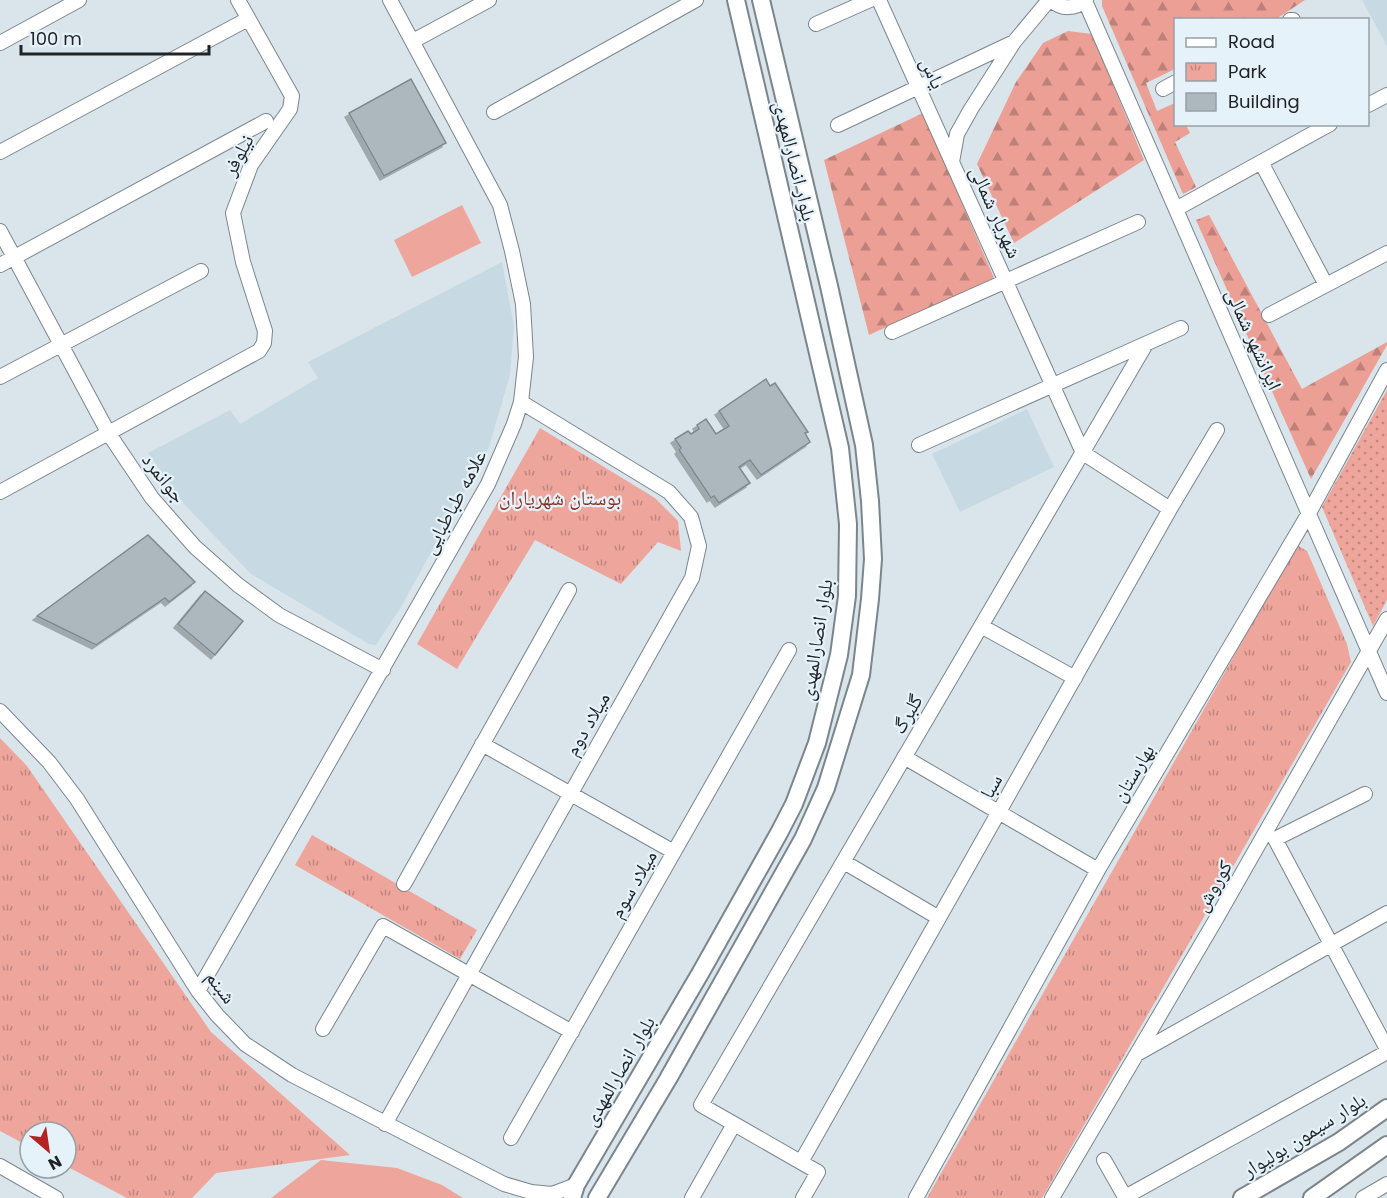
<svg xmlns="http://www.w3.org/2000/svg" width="1387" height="1198" viewBox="0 0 1387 1198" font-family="Poppins,'Noto Naskh Arabic',sans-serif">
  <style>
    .built { fill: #c7dae4 }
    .grass { fill: url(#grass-dots) }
    .forest { fill: url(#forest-firs) }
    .park { fill: url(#park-tufts) }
    .pitch { fill: #eea59c }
    .building { fill: #acb7be; stroke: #7e898f; stroke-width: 1.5; filter: url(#shadow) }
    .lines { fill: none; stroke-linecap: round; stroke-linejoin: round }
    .minor-casing { stroke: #7b868c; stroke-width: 16 }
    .major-casing { stroke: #7b868c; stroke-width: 20 }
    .minor { stroke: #fff; stroke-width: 14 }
    .major { stroke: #fff; stroke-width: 16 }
    .labels { text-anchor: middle; stroke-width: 4.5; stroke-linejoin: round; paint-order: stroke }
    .street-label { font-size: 20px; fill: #202427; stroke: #e6f2f9 }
    .park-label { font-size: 20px; fill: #8a312b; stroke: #e6f2f9 }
  </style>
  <defs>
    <pattern id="grass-dots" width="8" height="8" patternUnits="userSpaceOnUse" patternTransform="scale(1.5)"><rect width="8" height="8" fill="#eea59c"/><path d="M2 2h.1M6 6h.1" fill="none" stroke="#c0867f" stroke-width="1.8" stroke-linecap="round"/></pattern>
    <pattern id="forest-firs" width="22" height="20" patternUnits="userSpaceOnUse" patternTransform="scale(1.5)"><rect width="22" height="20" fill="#eb9f95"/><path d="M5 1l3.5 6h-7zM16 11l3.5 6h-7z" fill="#be817a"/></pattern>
    <pattern id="park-tufts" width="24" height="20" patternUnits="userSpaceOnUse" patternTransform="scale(1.5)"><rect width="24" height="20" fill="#eea59c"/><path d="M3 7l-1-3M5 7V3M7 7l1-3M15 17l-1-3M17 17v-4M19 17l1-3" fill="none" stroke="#c0867f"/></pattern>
    <filter id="shadow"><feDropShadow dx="-4" dy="4" stdDeviation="0" flood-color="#0004"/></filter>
  </defs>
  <rect width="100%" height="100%" fill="#d9e5eb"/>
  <!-- built -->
  <path class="built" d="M1362,0H1387V46Z
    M502,262L514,326L510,375L489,447L401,607L376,645L369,644L251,574L184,504L148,453L230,410L240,424L318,378L308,362Z
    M1027,409L1054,467L960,512L932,454Z"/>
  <!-- grass -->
  <path class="grass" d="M1387,390V600L1373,626L1322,507Z"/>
  <!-- forest -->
  <path class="forest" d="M1102,0H1305L1276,19L1176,20L1175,69L1146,83L1157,111L1175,103L1176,124L1186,125L1190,133L1175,142L1196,187L1183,194L1102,6Z
    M1068,31L1092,34L1144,160L1014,243L977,164L1016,82L1043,43Z
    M923,113L994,278L869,335L824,160Z
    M1209,215L1302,389L1387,342V345L1311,479L1196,220Z"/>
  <!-- park -->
  <path class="park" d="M540,428L655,498L678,521L681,551L658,542L621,584L535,540L457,669L417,644Z
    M1297,545L1307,551L1347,644L1351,662L1042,1198H927Z
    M0,738L27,766L211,1032L350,1155L216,1173L192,1198H127L66,1166V1132H30V1147L0,1131Z
    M312,835L477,930L460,959L295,865Z"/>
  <!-- pitch -->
  <path class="pitch" d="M462,205L481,243L412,277L394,240Z
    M321,1160L397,1168L442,1185L463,1198H271Z"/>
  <!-- building -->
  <path class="building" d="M411,79L446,143L384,176L349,113Z
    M766,379L770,386L775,383L808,432L805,433L810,442L761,475L750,460L739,467L750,483L719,503L714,496L711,498L679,450L681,448L675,439L688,431L691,434L699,429L697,425L706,419L716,434L729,426L719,411Z
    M148,535L195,582L169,602L165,598L96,645L37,616Z
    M205,591L243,621L215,655L178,624Z"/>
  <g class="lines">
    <defs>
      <path id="minor" d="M879,0L1083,453L1170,509
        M1051,0C1062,10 1075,9 1086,0
        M1085,1L1387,693
        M1290,20H1293
        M816,24L870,0
        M413,41L489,0
        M0,43L79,0
        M1163,89L1176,82
        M1368,105L1387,95
        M494,112L696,0
        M838,125L1014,42
        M0,152L248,19
        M952,162L957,134L971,109L1014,42L1049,0
        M1261,162L1326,285
        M1176,209L1330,124
        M0,231L109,434L152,498L195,547L238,585L279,615L383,670
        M0,265L266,121
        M1269,315L1387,253
        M892,332L1138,222
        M0,377L201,271
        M919,445L1181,328
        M0,492L259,351L264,343L265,331L243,262L233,213L251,165L290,109L292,96L238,0
        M981,626L1075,678
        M0,711L49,762L77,799L198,991L217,1015L245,1044L292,1075L504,1184L531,1192L552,1194L576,1185
        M482,744L674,852
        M904,757L1098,870
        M1365,794L1275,839L1387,1049
        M844,862L939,918
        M404,884L569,590
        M198,991L488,484L514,424L521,402L526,357L523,304L512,251L500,205L390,0
        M323,1029L383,926L572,1032
        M1137,1054L1387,913
        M385,1124L692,578L699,546L691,517L669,492L521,402
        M511,1138L789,650
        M1104,1160L1125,1197L1387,1052
        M801,1162L1170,509L1217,430
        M0,1166L56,1198
        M692,1198L734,1124
        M803,1198L818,1172L701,1105L1146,344
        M916,1198L1098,870L1309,513L1387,370
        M1052,1198L1215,921L1387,619
        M1363,1198L1387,1184"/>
      <path id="major" d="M572,1198L576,1185L701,972L779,833L794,804L817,743L839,655L847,596L848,524L840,448L736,0
        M597,1198L668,1079L803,839L826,788L861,675L870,599L873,559L870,501L864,445L829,286L761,0
        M1242,1198L1339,1142L1387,1108
        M1312,1198L1387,1145"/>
    </defs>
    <!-- minor casing -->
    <use href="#minor" class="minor-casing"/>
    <!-- major casing -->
    <use href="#major" class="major-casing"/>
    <!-- minor -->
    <use href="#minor" class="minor"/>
    <!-- major -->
    <use href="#major" class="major"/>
  </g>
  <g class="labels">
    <!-- street labels -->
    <g class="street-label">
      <text transform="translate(933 73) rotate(66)" y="7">یاس</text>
      <text transform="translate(238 155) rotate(-62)" y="7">نیلوفر</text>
      <text transform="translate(795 161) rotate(76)" y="7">بلوار انصارالمهدی</text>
      <text transform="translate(996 212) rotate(66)" y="7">شهریار شمالی</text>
      <text transform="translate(1254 339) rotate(66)" y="7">ایرانشهر شمالی</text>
      <text transform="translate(164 478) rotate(52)" y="7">جوانمرد</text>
      <text transform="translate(454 502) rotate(-62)" y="7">علامه طباطبایی</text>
      <text transform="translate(816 640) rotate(-81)" y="7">بلوار انصارالمهدی</text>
      <text transform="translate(907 714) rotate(-60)" y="7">گلبرگ</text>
      <text transform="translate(587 724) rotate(-60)" y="7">میلاد دوم</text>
      <text transform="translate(1133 773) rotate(-59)" y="7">بهارستان</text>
      <text transform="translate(991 786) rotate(-61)" y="7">سبا</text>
      <text transform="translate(633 884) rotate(-60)" y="7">میلاد سوم</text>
      <text transform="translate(1213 886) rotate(-60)" y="7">کوروش</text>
      <text transform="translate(221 987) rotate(53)" y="7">شبنم</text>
      <text transform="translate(619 1071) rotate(-60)" y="7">بلوار انصارالمهدی</text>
      <text transform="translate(1304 1135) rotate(-32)" y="7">بلوار سیمون بولیوار</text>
    </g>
    <!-- park labels -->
    <g class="park-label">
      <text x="560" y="505">بوستان شهریاران</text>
    </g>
  </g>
  <!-- legend -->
  <rect x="1174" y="18" width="195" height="108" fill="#e6f2f9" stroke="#97a0a5" stroke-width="1.5"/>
  <rect x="1186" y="38" width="30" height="9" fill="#ffffff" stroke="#97a0a5" stroke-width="1.5"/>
  <text x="1228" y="48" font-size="18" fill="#202427">Road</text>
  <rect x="1186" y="63" width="30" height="18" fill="url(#park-tufts)" stroke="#97a0a5" stroke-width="1.5"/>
  <text x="1228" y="78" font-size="18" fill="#202427">Park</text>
  <rect x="1186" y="93" width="30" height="18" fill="#acb7be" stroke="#97a0a5" stroke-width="1.5"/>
  <text x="1228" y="108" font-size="18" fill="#202427">Building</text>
  <!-- north arrow -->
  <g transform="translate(48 1150) rotate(151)"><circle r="28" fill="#e6f2f9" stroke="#97a0a5" stroke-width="1.5"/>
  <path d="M0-4.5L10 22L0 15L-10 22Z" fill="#b32321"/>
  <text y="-9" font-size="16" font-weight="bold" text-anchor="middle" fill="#202427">N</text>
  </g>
  <!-- scale -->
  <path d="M21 45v9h188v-9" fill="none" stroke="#202427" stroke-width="3"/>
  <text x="30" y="45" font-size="18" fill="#202427" stroke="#e6f2f9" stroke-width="4.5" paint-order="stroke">100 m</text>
</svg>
